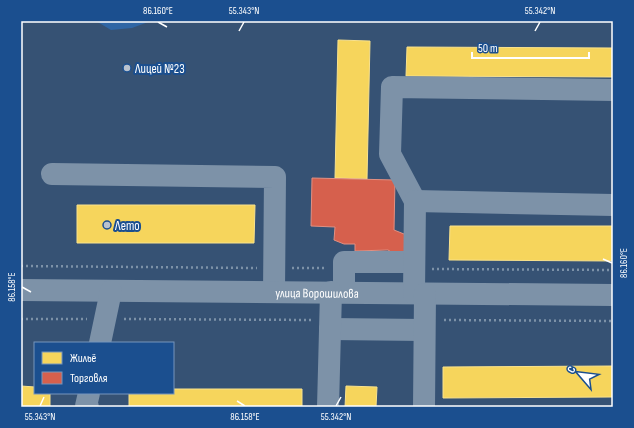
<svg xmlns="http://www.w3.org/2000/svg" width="634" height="428" viewBox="0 0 634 428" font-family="'Sofia Sans Condensed',sans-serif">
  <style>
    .green { fill: #2f66a5 }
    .homes { fill: #f6d55c; stroke: #f9e28d }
    .shops { fill: #d6604d; stroke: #e29082 }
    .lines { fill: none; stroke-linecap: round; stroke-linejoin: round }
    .path { stroke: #7d92a8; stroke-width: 2.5; stroke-dasharray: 2 3; stroke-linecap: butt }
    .minor { stroke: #7d92a8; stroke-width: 22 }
    .ticks { fill: none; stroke: #fff; stroke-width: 1.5 }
    .poi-dot { fill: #b9c2ce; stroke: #1b4f8f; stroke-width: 1.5 }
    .labels { text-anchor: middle; stroke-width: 4; stroke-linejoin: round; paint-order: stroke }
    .poi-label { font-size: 13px; fill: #fff; stroke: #1b4f8f; text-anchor: start }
    .street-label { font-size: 13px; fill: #fff; stroke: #1b4f8f }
    .neatline { fill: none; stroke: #fff; stroke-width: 1.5 }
    .ticks-label { font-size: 10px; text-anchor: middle; fill: #fff }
  </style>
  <rect width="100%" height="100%" fill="#365274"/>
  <!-- green -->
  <path class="green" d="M96,21H151L132,28L111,30Z"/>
  <!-- homes -->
  <path class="homes" d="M338,40L370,41L367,179L335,178Z
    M407,47L613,48V77L406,76Z
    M77,205H255L254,243H77Z
    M450,226H613V261L449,260Z
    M613,366V397L443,398V367Z
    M21,386L35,387V393H50V407H21Z
    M346,386L377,387L376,407H345Z
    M173,389H302V407H129V393H173Z"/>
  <!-- shops -->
  <path class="shops" d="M312,178L395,180L394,230L409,236V244L401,258L388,250L355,251V244H344L334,240L335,227L311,226Z"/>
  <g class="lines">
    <!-- path -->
    <path class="path" d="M21,266L257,268
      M292,268H327
      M432,269L613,270
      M21,319H87
      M124,319L313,320
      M444,320L613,321"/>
    <!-- minor -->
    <g class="minor">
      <path d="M52,174L275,177L274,292"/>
      <path d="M415,201L390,154L392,87L613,90"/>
      <path id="s1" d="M21,290L613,295"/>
      <path d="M344,292V262H414"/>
      <path d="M414,293L415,201L613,205"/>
      <path d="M330,329L424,330"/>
      <path d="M100,343L111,291"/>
      <path d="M88,407L86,406L89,393"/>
      <path d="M328,407L331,292"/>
      <path d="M424,407L425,294"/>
    </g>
  </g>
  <!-- ticks -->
  <path class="ticks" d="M158,22L167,27M239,31L244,22M535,31L540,22M603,259L612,263M22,287L31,292M237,401L245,406M40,406L44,397M336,406L341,397"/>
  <!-- markers -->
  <g class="poi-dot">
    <circle cx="127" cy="68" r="4"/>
    <circle cx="107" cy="225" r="4"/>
  </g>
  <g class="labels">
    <!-- poi labels -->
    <g class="poi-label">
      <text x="135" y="73">Лицей №23</text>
      <text x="115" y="230">Лето</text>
    </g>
    <!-- street labels -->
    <g class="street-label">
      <text dy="5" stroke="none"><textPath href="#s1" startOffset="296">улица Ворошилова</textPath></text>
    </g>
  </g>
  <!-- border -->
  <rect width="634" height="428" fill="none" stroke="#1b4f8f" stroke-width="44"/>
  <!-- legend -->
  <rect x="34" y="342" width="140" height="52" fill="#1b4f8f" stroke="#7695bc"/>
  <rect x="42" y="352" width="20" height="12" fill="#f6d55c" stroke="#7695bc"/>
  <text x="70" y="362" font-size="12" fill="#ffffff">Жильё</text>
  <rect x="42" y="372" width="20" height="12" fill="#d6604d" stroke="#7695bc"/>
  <text x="70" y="382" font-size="12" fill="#ffffff">Торговля</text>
  <!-- north arrow -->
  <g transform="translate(580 374) rotate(298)" stroke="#1b4f8f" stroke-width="3" paint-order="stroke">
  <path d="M0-3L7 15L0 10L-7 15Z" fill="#ffffff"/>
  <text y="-6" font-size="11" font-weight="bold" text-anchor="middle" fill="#ffffff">С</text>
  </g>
  <!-- scale -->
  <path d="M472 52v6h117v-6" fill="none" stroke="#ffffff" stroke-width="2"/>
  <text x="478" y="52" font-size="12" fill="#ffffff" stroke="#1b4f8f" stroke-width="3" paint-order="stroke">50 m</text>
  <rect x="22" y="22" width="590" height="384" class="neatline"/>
  <g class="ticks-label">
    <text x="158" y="14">86.160°E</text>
    <text x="244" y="14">55.343°N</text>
    <text x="540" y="14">55.342°N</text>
    <text transform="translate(623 263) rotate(-90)" y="4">86.160°E</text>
    <text transform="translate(11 287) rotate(-90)" y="4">86.158°E</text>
    <text x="40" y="420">55.343°N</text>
    <text x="245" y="420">86.158°E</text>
    <text x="336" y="420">55.342°N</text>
  </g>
</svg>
